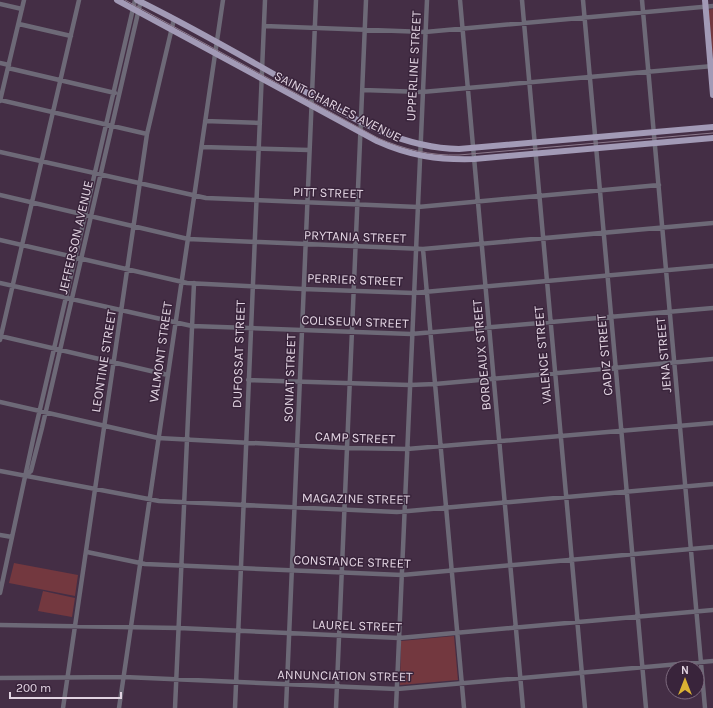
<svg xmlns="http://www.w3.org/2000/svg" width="713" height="708" viewBox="0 0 713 708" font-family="Karla,sans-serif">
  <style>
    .green { fill: #73383f }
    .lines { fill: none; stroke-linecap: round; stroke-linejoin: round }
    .minor { stroke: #6d6977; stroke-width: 4.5 }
    .major { stroke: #a29ab6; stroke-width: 6 }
    .tram { stroke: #8c798c; stroke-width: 1 }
    .labels { text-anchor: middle; stroke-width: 3; stroke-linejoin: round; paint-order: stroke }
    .street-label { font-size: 13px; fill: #e2d4e2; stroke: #39243b }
  </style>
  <rect width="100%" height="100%" fill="#442e45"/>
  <!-- green -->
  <path class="green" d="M713,9V61L707,10Z
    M14,563L78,575L75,596L9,583Z
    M43,591L75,598L72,617L38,611Z
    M454,636L458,680L400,685L401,641Z"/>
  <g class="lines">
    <!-- minor -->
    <path class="minor" d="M460,0L523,708
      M522,0L585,708
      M583,0L646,708
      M642,0L705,708
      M0,4L22,9
      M19,24L71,36
      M264,26L425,32L713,6
      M0,63L9,65
      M8,68L115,93
      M363,90L422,92L713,66
      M0,100L147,134
      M0,101L24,0
      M205,121L260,123
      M202,147L309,150
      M0,152L206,198L418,207L659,185
      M0,195L188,239L423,249L713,223
      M0,240L187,283L303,289L413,293L713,266
      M423,249L464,708
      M0,283L192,326L411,334L713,308
      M0,336L168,375
      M0,340L79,0
      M248,380L410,385L435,384L713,359
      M0,402L158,438L347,448L407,449L713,423
      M0,471L159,501L397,512L713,484
      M25,476L31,471L42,428L141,0
      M0,535L12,537
      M87,552L145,564L402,575L713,547
      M0,593L34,435L135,0
      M0,625L179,628L399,638L713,610
      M0,678L124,677L397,689L713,661
      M63,708L147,134L174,19
      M119,708L223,0
      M175,708L194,283
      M235,708L265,0
      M286,708L316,0
      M336,708L366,0
      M396,708L427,0"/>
    <!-- major -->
    <path class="major" d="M117,0L377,141C410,156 438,160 474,159L713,138
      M137,0C188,25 237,53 286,81C341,111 394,148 459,149L713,127
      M705,0L713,95"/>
    <!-- tram -->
    <path class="tram" d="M125,0L378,138C403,149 431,156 459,155L713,133"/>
  </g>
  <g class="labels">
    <!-- street labels -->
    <g class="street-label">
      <text transform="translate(413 66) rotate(-87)" y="5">UPPERLINE STREET</text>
      <text transform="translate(338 106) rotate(27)" y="5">SAINT CHARLES AVENUE</text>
      <text transform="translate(328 192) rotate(2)" y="5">PITT STREET</text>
      <text transform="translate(355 236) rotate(2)" y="5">PRYTANIA STREET</text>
      <text transform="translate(75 237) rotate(-77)" y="5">JEFFERSON AVENUE</text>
      <text transform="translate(355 279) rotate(2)" y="5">PERRIER STREET</text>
      <text transform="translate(355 321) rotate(2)" y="5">COLISEUM STREET</text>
      <text transform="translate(160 352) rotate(-82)" y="5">VALMONT STREET</text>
      <text transform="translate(238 354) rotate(-88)" y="5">DUFOSSAT STREET</text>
      <text transform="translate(481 355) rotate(-95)" y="5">BORDEAUX STREET</text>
      <text transform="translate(542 355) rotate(-95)" y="5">VALENCE STREET</text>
      <text transform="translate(604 355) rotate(-95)" y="5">CADIZ STREET</text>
      <text transform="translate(663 355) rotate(-95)" y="5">JENA STREET</text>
      <text transform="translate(103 361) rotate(-81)" y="5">LEONTINE STREET</text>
      <text transform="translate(289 378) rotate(-88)" y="5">SONIAT STREET</text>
      <text transform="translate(355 437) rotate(2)" y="5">CAMP STREET</text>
      <text transform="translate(356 498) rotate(1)" y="5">MAGAZINE STREET</text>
      <text transform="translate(352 561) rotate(2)" y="5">CONSTANCE STREET</text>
      <text transform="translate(357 625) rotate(2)" y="5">LAUREL STREET</text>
      <text transform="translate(345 675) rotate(1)" y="5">ANNUNCIATION STREET</text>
    </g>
  </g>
  <!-- north arrow -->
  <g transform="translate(685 680)"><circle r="19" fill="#39243b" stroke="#7d6a7e"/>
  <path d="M0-3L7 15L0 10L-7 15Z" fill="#dbb233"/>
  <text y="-6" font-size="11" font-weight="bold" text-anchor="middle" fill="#e2d4e2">N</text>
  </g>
  <!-- scale -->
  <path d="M10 692v6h111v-6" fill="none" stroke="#e2d4e2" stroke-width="2"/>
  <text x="16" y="692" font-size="12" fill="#e2d4e2" stroke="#39243b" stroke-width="3" paint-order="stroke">200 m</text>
</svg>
